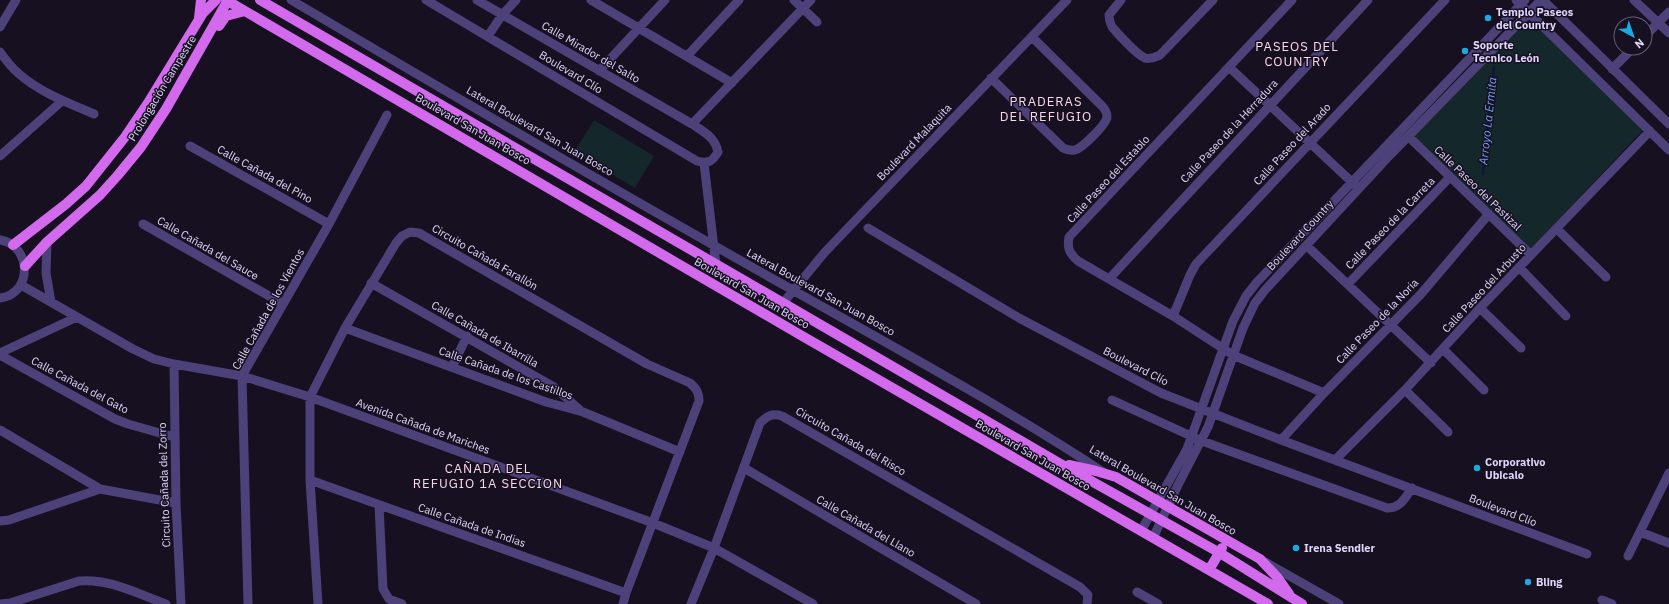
<svg xmlns="http://www.w3.org/2000/svg" width="1669" height="604" viewBox="0 0 1669 604" font-family="'IBM Plex Sans',sans-serif">
  <style>
    .green { fill: #14272a }
    .lines { fill: none; stroke-linecap: round; stroke-linejoin: round }
    .stream { stroke: #0f183b; stroke-width: 2.5 }
    .minor { stroke: #4d417a; stroke-width: 9 }
    .major { stroke: #d369ed; stroke-width: 10 }
    .poi-dot { fill: #1baae0; stroke: #161021; stroke-width: 1.5 }
    .labels { text-anchor: middle; stroke-width: 3; stroke-linejoin: round; paint-order: stroke }
    .poi-label { font-size: 11px; font-weight: bold; fill: #e0d5fa; stroke: #161021; text-anchor: start }
    .street-label { font-size: 11px; fill: #e0d5fa; stroke: #161021 }
    .water-label { font-size: 12px; font-style: italic; fill: #6f9dee; stroke: #161021 }
    .quarter-label { font-size: 13px; letter-spacing: 1px; fill: #fad7e7; stroke: #161021 }
  </style>
  <rect width="100%" height="100%" fill="#161021"/>
  <!-- green -->
  <path class="green" d="M1529,17L1643,130L1531,249L1413,136Z
    M594,120L654,156L635,188L574,152Z"/>
  <g class="lines">
    <!-- stream -->
    <path class="stream" d="M1483,174L1494,68"/>
    <!-- minor -->
    <path class="minor" d="M291,0C453,96 617,191 782,284C890,345 999,404 1103,472
      M426,0L697,161C708,164 712,162 718,152C715,137 704,132 692,124L477,0
      M591,0L732,83
      M794,0L817,22
      M1121,0L1109,15C1109,19 1110,23 1112,27C1118,34 1137,55 1145,58C1150,60 1155,57 1160,55L1213,0
      M1292,0L1069,237C1067,248 1069,253 1078,261L1173,316L1233,355L1324,393
      M1516,0L1669,150
      M1543,0L1669,124
      M1634,0L1669,33
      M0,27L16,0
      M488,36L502,15L516,0
      M1645,36L1669,12
      M0,52C5,59 11,67 18,73C39,92 68,103 94,114
      M687,56L739,0
      M1229,67L1355,185
      M1612,69L1633,48
      M599,71L665,0
      M991,78L1063,148C1067,150 1070,151 1075,150C1082,148 1106,125 1107,117C1107,112 1105,109 1102,106L1032,37
      M692,124L811,0
      M1409,137L1531,255
      M190,146L329,224
      M0,156L62,101
      M704,163L716,265
      M143,224L283,304
      M868,228L1019,318L1161,393L1281,440L1587,554
      M1557,229L1606,277
      M0,240C32,245 33,294 0,298
      M47,242L46,273L51,302
      M1307,246L1431,363
      M1519,267L1566,316
      M1109,279L1368,0
      M371,283L554,387L580,410
      M1348,284L1449,178
      M21,285L133,349L154,359L174,364L242,376L310,397L653,523L714,548L813,604
      M783,303L825,252L1067,0
      M1480,308L1521,348
      M1173,316L1190,275L1196,264L1445,0
      M345,328L546,402L583,412L680,452
      M1443,349L1484,390
      M0,353L77,317
      M0,355L115,419L128,424L174,437
      M174,364L176,503L181,604
      M452,367L467,336
      M1405,390L1448,432
      M1112,400L1202,441L1387,508C1401,508 1405,498 1412,488
      M0,430L100,489L176,503
      M1281,440L1324,393L1421,294L1488,215
      M1335,460L1405,390L1480,308L1650,131
      M744,468L976,604
      M310,480L626,593
      M379,505L383,589L389,599L402,604
      M0,521L9,520L100,489
      M1141,531L1187,449L1233,321L1246,296L1257,282L1525,0
      M1640,532L1669,543
      M1153,538L1178,485L1208,427L1243,328L1255,303L1265,290L1390,155L1541,0
      M1628,556L1669,473
      M1265,562L1339,604
      M1137,592L1158,604
      M1602,600L1612,604
      M0,604L10,603L79,581C109,578 138,594 166,604
      M248,604L242,376L329,224L387,115
      M318,604L310,480V397L345,328L396,243L402,236L410,232L419,233L647,364L690,383C697,389 699,393 699,401L626,593L623,604
      M691,604L714,548L760,423C767,416 772,413 782,416L1080,587L1088,595L1087,604"/>
    <!-- major -->
    <path class="major" d="M226,0C376,87 525,175 675,262C872,377 1070,490 1268,604
      M260,0L1059,463L1220,553L1302,604
      M199,18L201,0
      M219,26L226,16L245,11
      M13,245L66,204L86,186L125,137L148,103L203,13L216,0
      M25,266L47,242L100,195L118,175L141,147L166,109L228,0
      M1069,465L1096,471L1116,477L1260,559L1277,577L1289,594
      M1209,570L1222,548"/>
  </g>
  <!-- markers -->
  <g class="poi-dot">
    <circle cx="1488" cy="18" r="4"/>
    <circle cx="1465" cy="51" r="4"/>
    <circle cx="1477" cy="468" r="4"/>
    <circle cx="1296" cy="548" r="4"/>
    <circle cx="1528" cy="582" r="4"/>
  </g>
  <g class="labels">
    <!-- poi labels -->
    <g class="poi-label">
      <text x="1496" y="16">Templo Paseos<tspan x="1496" dy="13">del Country</tspan></text>
      <text x="1473" y="49">Soporte<tspan x="1473" dy="13">Tecnico León</tspan></text>
      <text x="1485" y="466">Corporativo<tspan x="1485" dy="13">Ubicalo</tspan></text>
      <text x="1304" y="552">Irena Sendler</text>
      <text x="1536" y="586">Bling</text>
    </g>
    <!-- street labels -->
    <g class="street-label">
      <text transform="translate(591 52) rotate(30)" y="4">Calle Mirador del Salto</text>
      <text transform="translate(571 72) rotate(31)" y="4">Boulevard Clío</text>
      <text transform="translate(162 88) rotate(-59)" y="4">Prolongación Campestre</text>
      <text transform="translate(473 129) rotate(30)" y="4">Boulevard San Juan Bosco</text>
      <text transform="translate(540 131) rotate(30)" y="4">Lateral Boulevard San Juan Bosco</text>
      <text transform="translate(1229 131) rotate(-47)" y="4">Calle Paseo de la Herradura</text>
      <text transform="translate(914 142) rotate(-46)" y="4">Boulevard Malaquita</text>
      <text transform="translate(1292 144) rotate(-47)" y="4">Calle Paseo del Arado</text>
      <text transform="translate(265 174) rotate(29)" y="4">Calle Cañada del Pino</text>
      <text transform="translate(1108 179) rotate(-47)" y="4">Calle Paseo del Establo</text>
      <text transform="translate(1478 188) rotate(44)" y="4">Calle Paseo del Pastizal</text>
      <text transform="translate(1390 223) rotate(-46)" y="4">Calle Paseo de la Carreta</text>
      <text transform="translate(1300 235) rotate(-47)" y="4">Boulevard Country</text>
      <text transform="translate(208 248) rotate(30)" y="4">Calle Cañada del Sauce</text>
      <text transform="translate(485 257) rotate(30)" y="4">Circuito Cañada Farallón</text>
      <text transform="translate(1484 288) rotate(-47)" y="4">Calle Paseo del Arbusto</text>
      <text transform="translate(821 292) rotate(29)" y="4">Lateral Boulevard San Juan Bosco</text>
      <text transform="translate(752 293) rotate(30)" y="4">Boulevard San Juan Bosco</text>
      <text transform="translate(268 309) rotate(-61)" y="4">Calle Cañada de los Vientos</text>
      <text transform="translate(1377 321) rotate(-46)" y="4">Calle Paseo de la Noria</text>
      <text transform="translate(485 334) rotate(30)" y="4">Calle Cañada de Ibarrilla</text>
      <text transform="translate(1136 366) rotate(27)" y="4">Boulevard Clío</text>
      <text transform="translate(506 373) rotate(19)" y="4">Calle Cañada de los Castillos</text>
      <text transform="translate(80 385) rotate(28)" y="4">Calle Cañada del Gato</text>
      <text transform="translate(423 426) rotate(20)" y="4">Avenida Cañada de Mariches</text>
      <text transform="translate(851 441) rotate(30)" y="4">Circuito Cañada del Risco</text>
      <text transform="translate(1033 455) rotate(30)" y="4">Boulevard San Juan Bosco</text>
      <text transform="translate(164 485) rotate(-92)" y="4">Circuito Cañada del Zorro</text>
      <text transform="translate(1163 490) rotate(30)" y="4">Lateral Boulevard San Juan Bosco</text>
      <text transform="translate(1503 510) rotate(21)" y="4">Boulevard Clío</text>
      <text transform="translate(472 525) rotate(19)" y="4">Calle Cañada de Indias</text>
      <text transform="translate(866 526) rotate(30)" y="4">Calle Cañada del Llano</text>
    </g>
    <!-- water labels -->
    <g class="water-label">
      <text transform="translate(1488 121) rotate(-84)" y="4">Arroyo La Ermita</text>
    </g>
    <!-- quarter labels -->
    <g class="quarter-label">
      <text x="1297" y="51">PASEOS DEL<tspan x="1297" dy="15">COUNTRY</tspan></text>
      <text x="1046" y="106">PRADERAS<tspan x="1046" dy="15">DEL REFUGIO</tspan></text>
      <text x="488" y="473">CAÑADA DEL<tspan x="488" dy="15">REFUGIO 1A SECCION</tspan></text>
    </g>
  </g>
  <!-- north arrow -->
  <g transform="translate(1633 36) rotate(140)"><circle r="19" fill="#161021" stroke="#675f78"/>
  <path d="M0-3L7 15L0 10L-7 15Z" fill="#1baae0"/>
  <text y="-6" font-size="11" font-weight="bold" text-anchor="middle" fill="#e0d5fa">N</text>
  </g>
</svg>
